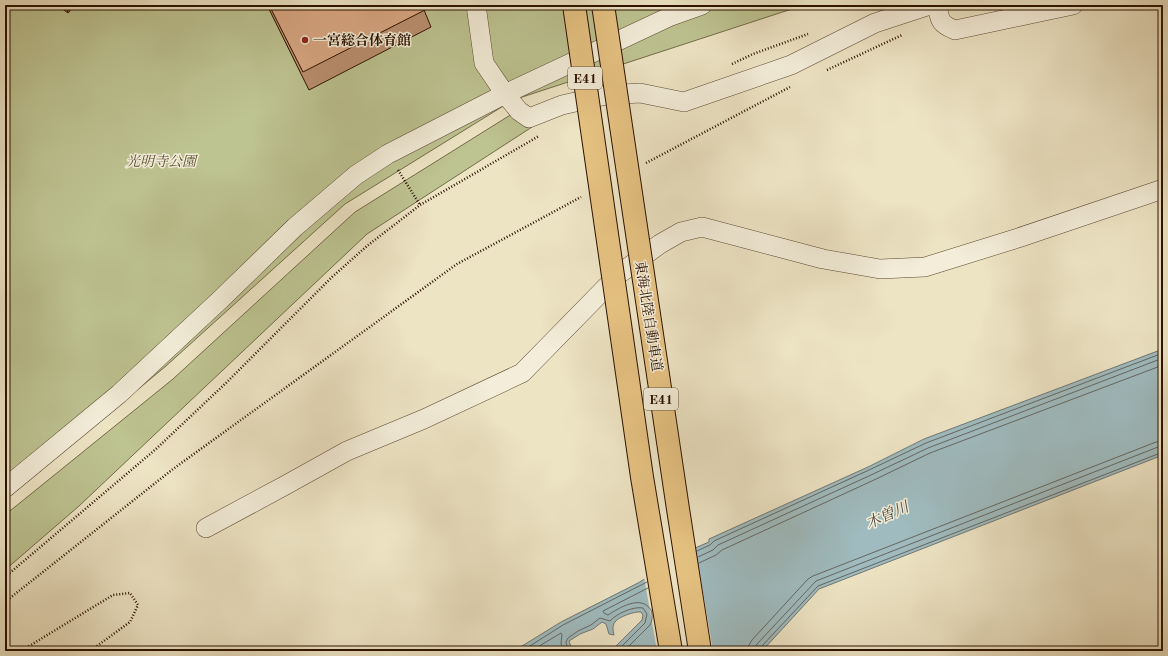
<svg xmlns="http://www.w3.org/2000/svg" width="1168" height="656" viewBox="0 0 1168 656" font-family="'Old Standard TT','Noto Serif JP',serif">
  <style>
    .green { fill: #bdc391; stroke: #746a48 }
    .water { fill: #9fbbbf; stroke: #717773 }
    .pier { fill: #ede4c4 }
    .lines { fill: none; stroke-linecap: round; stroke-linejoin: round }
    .shore { stroke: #656660; stroke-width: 1 }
    .minor-casing { stroke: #5c4631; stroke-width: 20 }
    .path { stroke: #2b1100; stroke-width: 2.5; stroke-dasharray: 1 2; stroke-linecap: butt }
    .minor { stroke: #f3edd9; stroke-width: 19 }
    .highway-bridge-casing { stroke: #2b1100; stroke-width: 24; stroke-linecap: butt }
    .highway-bridge { stroke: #e6c282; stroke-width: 22 }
    .wall { fill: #ba9071; stroke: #2b1100 }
    .shaded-wall { fill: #97755c; stroke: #2b1100 }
    .building { fill: #d8a783; stroke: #2b1100 }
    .poi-dot { fill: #8f2418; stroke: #f3edd9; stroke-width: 1.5 }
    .labels { text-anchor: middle; stroke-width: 3; stroke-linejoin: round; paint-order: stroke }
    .shield { fill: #f3edd9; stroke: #675341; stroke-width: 1 }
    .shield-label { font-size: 13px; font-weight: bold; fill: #2b1100 }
    .poi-label { font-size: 14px; font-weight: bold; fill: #2b1100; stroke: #f3edd9; text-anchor: start }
    .park-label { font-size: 14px; font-style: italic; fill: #5e4f33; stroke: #f3edd9 }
    .street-label { font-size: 14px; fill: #2b1100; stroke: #f3edd9 }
    .water-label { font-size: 15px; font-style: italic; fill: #544c43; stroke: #f3edd9 }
  </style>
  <rect width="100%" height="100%" fill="#ede4c4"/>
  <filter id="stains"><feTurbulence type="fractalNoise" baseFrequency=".005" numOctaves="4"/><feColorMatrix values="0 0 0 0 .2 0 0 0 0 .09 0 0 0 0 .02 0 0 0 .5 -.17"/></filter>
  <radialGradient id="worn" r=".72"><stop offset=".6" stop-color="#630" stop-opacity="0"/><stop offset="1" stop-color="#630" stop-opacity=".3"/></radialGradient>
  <!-- green -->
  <path class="green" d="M5,5H804L513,100L345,204L166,366L5,500Z
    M512,114L532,127L367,234L79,506L5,570V515L173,379L355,212Z"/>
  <!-- water -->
  <path class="water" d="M1163,349V455L819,589L762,651H611L642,620L643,615L641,612C635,611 618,617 615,622C612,626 613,631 614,635L609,634L606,624L602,622L593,629L580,634L569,641L572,650L560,651H514L561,622L638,583L695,548L709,542V539L868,467L924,439Z"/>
  <!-- pier -->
  <path class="pier" d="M695,545L713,651H657L644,577Z"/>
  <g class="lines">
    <!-- shore -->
    <path class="shore" d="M697,551L710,545L714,541L869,470L926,443L1163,353
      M698,557L713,550L718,545L871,475L928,448L1163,358
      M699,563L716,555L722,550L874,480L930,453L1163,365
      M522,651L563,625L647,582
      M531,651L561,633L562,635L561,643L563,651
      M568,651L566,642L568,638L578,631L591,625L600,618L610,621C616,614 633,606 643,608L647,614L645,623L617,651
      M624,651L650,625C652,621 653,615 651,610C641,594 619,608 608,615L604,613L603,611L648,588
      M748,651L749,645L752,640L808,579L813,576L1156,442L1163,441
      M754,651L757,644L816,581L1158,447H1163
      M759,651L761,647L818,586L1163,452"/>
    <defs>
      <path id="minor" d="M476,5L484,63L505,94L519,111L529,118L562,105L606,95L640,93L684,102L791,65L875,23L930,5
        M937,5C940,21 940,24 955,30L1073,5
        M5,488L119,394L221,299L295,227L356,175L388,154L505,94L671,16L702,5
        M206,528L284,486L347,451L424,419L522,373L619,274L660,244L681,232L702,227L823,259L880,269L925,267L1018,238L1163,189"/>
    </defs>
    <!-- minor casing -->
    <use href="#minor" class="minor-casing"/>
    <!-- path -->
    <path class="path" d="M732,64L753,54L808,34
      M827,70L902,35
      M646,163L790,87
      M398,170L420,205
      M5,577L156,449L227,382L332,277L367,246L420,205L539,136
      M5,602L173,469L457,264L581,197
      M21,651L113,595L130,593L138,605L130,622L90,651"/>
    <!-- minor -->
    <use href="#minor" class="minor"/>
    <defs>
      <path id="highway-bridge" d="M574,5L642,477L671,651
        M603,5L678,509L700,651"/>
    </defs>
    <!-- highway-bridge casing -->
    <use href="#highway-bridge" class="highway-bridge-casing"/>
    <!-- highway-bridge -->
    <use href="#highway-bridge" class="highway-bridge"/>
  </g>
  <!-- wall -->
  <path class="wall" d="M57,5H74L68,13Z
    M267,5H422L431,27L309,90Z"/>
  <!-- shaded-wall -->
  <path class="shaded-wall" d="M65,5H74L68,13Z"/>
  <!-- building -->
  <path class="building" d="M269,5H422L425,10L303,72Z"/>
  <!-- markers -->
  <circle class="poi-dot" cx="305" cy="40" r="4"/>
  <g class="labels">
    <!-- shield labels -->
    <g class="shield">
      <rect x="568" y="67" width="34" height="22" rx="3"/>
      <rect x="644" y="388" width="34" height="22" rx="3"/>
    </g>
    <g class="shield-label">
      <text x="585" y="83">E41</text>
      <text x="661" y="404">E41</text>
    </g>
    <!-- poi labels -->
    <g class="poi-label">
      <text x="313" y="45">一宮総合体育館</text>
    </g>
    <!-- park labels -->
    <g class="park-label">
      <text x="161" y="166">光明寺公園</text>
    </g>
    <!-- street labels -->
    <g class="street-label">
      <text transform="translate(649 316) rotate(81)" y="5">東海北陸自動車道</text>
    </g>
    <!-- water labels -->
    <g class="water-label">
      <text transform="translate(887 515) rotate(-24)" y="5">木曽川</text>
    </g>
  </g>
  <!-- margin -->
  <rect width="1168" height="656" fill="none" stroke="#ede4c4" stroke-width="20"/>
  <rect x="6" y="6" width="1156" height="644" fill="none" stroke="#2b1100" stroke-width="2"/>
  <rect x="10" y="10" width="1148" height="636" fill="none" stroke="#2b1100"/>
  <rect width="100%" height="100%" filter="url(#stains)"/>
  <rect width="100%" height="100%" fill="url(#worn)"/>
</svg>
